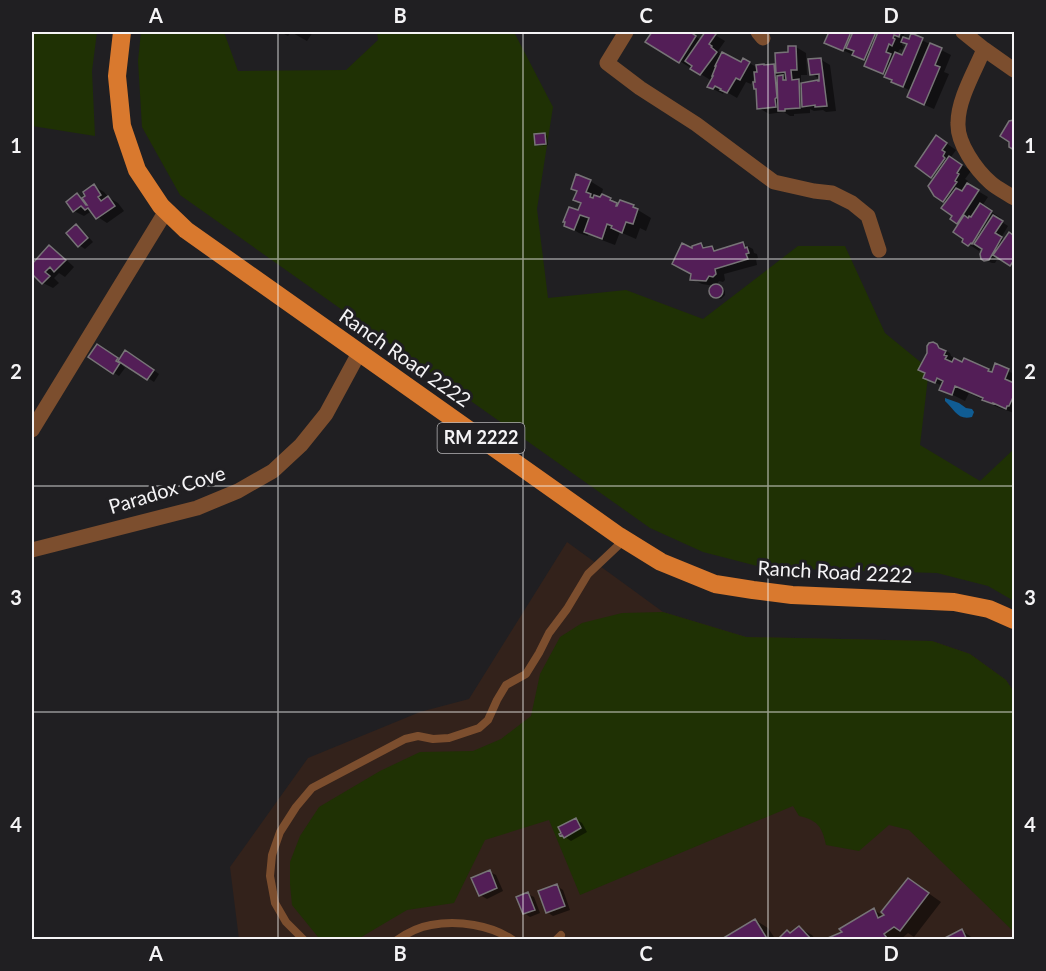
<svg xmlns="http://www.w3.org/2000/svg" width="1046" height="971" viewBox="0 0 1046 971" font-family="Lato,sans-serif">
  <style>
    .education { fill: #33221b }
    .green { fill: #1f3104 }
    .water { fill: #105c93 }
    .shadow { fill: #0007; fill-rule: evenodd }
    .building { fill: #531e57; stroke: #777477; stroke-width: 1.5 }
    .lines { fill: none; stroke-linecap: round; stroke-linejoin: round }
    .lane { stroke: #7c4e2e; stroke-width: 8 }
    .street { stroke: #7c4e2e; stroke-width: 15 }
    .primary { stroke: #d9792e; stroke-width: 18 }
    .grid { fill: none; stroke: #f5f4f6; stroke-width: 1.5; stroke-opacity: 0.55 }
    .labels { text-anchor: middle; stroke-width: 6; stroke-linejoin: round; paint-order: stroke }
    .shield { fill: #201f22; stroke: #b5b4b6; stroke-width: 1.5 }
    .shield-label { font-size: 18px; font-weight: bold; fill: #f5f4f6 }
    .street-label { font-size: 20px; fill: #f5f4f6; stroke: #201f22 }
    .neatline { fill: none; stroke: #f5f4f6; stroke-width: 2 }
    .grid-label { font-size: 20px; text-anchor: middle; font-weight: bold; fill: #f5f4f6 }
  </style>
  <rect width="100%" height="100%" fill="#201f22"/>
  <!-- education -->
  <path class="education" d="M567,542L663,612L746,637L932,641L970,654L1006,680L1014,692V939H239L230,867L308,758L420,712L469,699Z"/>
  <!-- green -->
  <path class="green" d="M32,32H97L92,71L95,136L32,126Z
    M141,32H224L238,71L346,70L378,40L377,32H514L553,107L537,209L548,298L626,290L703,319L798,246H845L885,333L929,369L920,445L980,481L1014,449V601L988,586L937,573L765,568L703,552L650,528L180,195L142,127L138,61Z
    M663,612L746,637L932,641L970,654L1006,680L1014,692V932L909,830L889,825L859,851L826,845C822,826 817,820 799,816L793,806L580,895L549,820L485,840L454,903L407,910L358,939H333L318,937L292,905L290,884V862L300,836L319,807L380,771L420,752L473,751L501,739L531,716L540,674L560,637L582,623L622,613Z"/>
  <!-- water -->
  <path class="water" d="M945,398L959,403L966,408L972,409L974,412L972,417C958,421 954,409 945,401Z"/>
  <!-- shadow -->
  <path class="shadow" d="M280,32H313L307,41L291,32L288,36Z
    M653,32H696L693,35L701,40L707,32H710L725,41L718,51L720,52L719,54L742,64L744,60L758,68L774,66L778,68L796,47L806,53L807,75H801V82L804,84L822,80L811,74L820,59L830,65L836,111L826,112L823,110L814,111L810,109V113L794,114V116H790L784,112L769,114L759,108L756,74L751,84L746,82L737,98L725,91L723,94L709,87L712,81L647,41Z
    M830,32H905L903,37L910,41L912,35L951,55L944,72L949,74L934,109L918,102L911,91L893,82V81L887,75L876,71L868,62L826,42ZM903,41L908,44L903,57L897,54L900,49L902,50L904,46L902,45Z
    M545,134L547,136L548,145L539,146L536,145Z
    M946,143L956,150L951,157L971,171L965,179L968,181L966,184L988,197L982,206L1001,218L999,220L1008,226L1001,238L1005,240L1014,236V269L1012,268L1013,266L999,256L995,263H992L985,260L984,243L979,251L964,241L965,238L960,224L952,219L954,215L947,203L935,195V178L917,165Z
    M590,181L603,189L601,196L620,205L633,207L651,218L646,231L640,228L636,239L620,232L615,245L599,239L589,233L588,236L579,233L566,225L579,212L582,204L575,200Z
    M94,186L104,192L108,197L118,203L124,211L107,223L90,212L84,216L74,211L77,195L84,199Z
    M76,226L82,230L93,242L85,249L79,245Z
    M743,244L753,249L754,253L757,254L758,258L756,259L757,265L724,274L725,280L723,282L719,281L716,286L722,288L725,291V295L721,299L717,298L711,293L712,288L715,286L702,284L692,279L693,250L701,245L708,248L712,247L719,251Z
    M49,247L59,253L74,267L65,277L59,273L54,278L59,283L53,288L43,283L32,272V266Z
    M936,345L950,353L951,356L958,360V362L988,370L993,373L1008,371L1014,374V413L997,407L969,393L965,401L941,389L942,386L925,377Z
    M103,350L120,361L132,355L159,374L154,382L124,362L122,365L125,368L119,376L97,362Z
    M576,819L582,823L587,832L571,841L565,837Z
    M490,872L496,875L503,891L487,899L480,895Z
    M557,886L563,890L570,910L553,916L547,912Z
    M921,888L941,902L914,937L908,933L900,940H831L844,933L874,910L888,919Z
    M528,894L534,897L540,913L530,917L524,913Z
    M755,920L768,928L776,940H723Z
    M799,928L812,935L816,940H779L792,934Z
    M962,931L976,940H945Z"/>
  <!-- building -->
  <path class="building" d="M652,32H690L696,36L679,63L645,42Z
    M705,32H713L716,34L709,44L712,46L711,47L717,52L700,75L690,69L692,66L685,61Z
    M829,32H851L843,51L824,43Z
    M853,32H876L864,60L852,55L854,51L846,48Z
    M878,32L881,33L882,32H896L900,33L899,37L894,35L893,38L895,39L892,46L889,44L886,52L891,54L883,74L864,66Z
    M911,33L923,38L903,87L891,82L892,80L884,77L895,52L902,55L907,44L901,42L903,37L909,39Z
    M930,43L942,48L935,65L940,67L924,105L907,97Z
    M788,46H796L797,70H791L792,80L799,79L800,108L785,109V111H778L777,76L783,75V80H786L785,72L776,73L775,53L788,52Z
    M722,52L741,62L743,58L750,62L740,80L736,78L727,93L720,90L721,89L715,86L713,89L707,87L713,76H712L716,66H715Z
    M821,58L827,106L815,107V105L802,107L801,83L818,80V81H819V74L810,75L808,59Z
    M764,64V65L774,64L777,97L775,99L776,107L757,109L756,89H754L753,82H755L754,72H757L756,65Z
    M1014,120V150L1009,147V142L1000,136L1009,121Z
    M545,133L546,144L535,145L534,134Z
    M936,135L947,143L942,150L945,152L943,156L945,158L931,178L915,166Z
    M949,156L962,165L957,173L959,174L955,181L957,182L943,202L934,196L928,186Z
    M576,174L591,180L586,192L591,194L590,197L593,198L594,195L600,197L602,194L611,198L610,200L617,203L616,206H617L620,200L634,205L633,207L638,209L633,224L626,222L622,233L611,228L612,226L607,224L602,239L584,232L589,218L580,215L574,230L564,226L565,222H563L569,207L578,210L581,203L573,200L577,191L571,189Z
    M967,183L979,190L957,224L950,219L952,216L941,208L956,188L962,191Z
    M94,184L101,195L98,197L101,201L108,196L115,206L96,219L88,208L85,210L81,206L73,212L66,202L77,193L86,205H87L82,198L85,196L83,192Z
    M980,203L992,211L972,244L971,243L968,246L962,242L963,239L953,232L964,215L968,218L969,216L971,217Z
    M993,215L1003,221L995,233L1002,237L989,260L984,261L981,259L980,254L982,249L974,244Z
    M76,224L88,238L78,247L66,233Z
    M1009,232L1013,235L1014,233V260L1010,266L993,255Z
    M743,242L745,248L747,247L749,253L746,254L748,259L715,269L716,274L713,277L709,276L706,281L690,280L691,274L672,264L682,243L692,248V246L701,243L703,248L712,246L714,251Z
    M49,245L66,260L54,272L50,267L45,272L50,276L42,284L32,274V264Z
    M709 291a7 7 0 1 1 14 0a7 7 0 1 1-14 0Z
    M933,342L937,344L939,348L946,351L944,355L947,356L945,359L952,362L954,358L962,362L964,358L989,369L988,371L992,372L995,363L1009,369L1005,379L1014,383V395L1009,406H1007L1006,409L993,403V404L982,400L983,398L955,386L952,395L939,390L943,381L937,378L935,383L923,378L925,373L918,370L927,353V346L929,343Z
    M97,344L118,358L116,361L120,363L113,374L88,357Z
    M125,350L154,370L147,380L118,361Z
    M576,818L581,828L564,838L562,835L560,836L559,834L561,833L558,827Z
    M490,870L497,888L479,896L471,878Z
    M908,878L929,893L900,931L894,927L884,934L887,938L886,940H829L828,938L842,932L839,929L874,908L878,918L884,915L881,912Z
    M557,884L565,906L546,913L538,891Z
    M528,892L535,910L523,914L516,897Z
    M755,919L768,940H720Z
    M799,926L812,940H777L787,930L790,933Z
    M962,929L967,940H941Z"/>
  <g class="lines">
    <!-- lane -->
    <path class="lane" d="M304,940L286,922L275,903L270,876L272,855L280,832L296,807L312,788L405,739L418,736L433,739L449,738L479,728L488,720L497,700L506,685L526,674L539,653L549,633L567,609L588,574L624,540
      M397,940C407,933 419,927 431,925C458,920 491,925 513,940
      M556,940L561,935"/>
    <!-- street -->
    <path class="street" d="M626,32L607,63L640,88L696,124L774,182L814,191L832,193L852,203L868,216L879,250
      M758,32L763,38
      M963,32L984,49L1014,70
      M984,49C975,71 958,99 958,123C957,143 976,170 991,183C998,189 1007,193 1014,198
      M32,430L166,211
      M32,550L197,508L238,491L273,471L301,445L326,414L359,353"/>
    <!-- primary -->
    <path class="primary" d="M122,32L117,76L122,126L137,170L161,206L186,230L619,536L661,562L715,584L753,590L792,595L954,602L989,609L1014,620"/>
  </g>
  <!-- grid -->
  <path class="grid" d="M278,32V940M523,32V940M768,32V940M32,259H1014M32,486H1014M32,712H1014"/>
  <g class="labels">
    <!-- shield labels -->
    <rect class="shield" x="437.5" y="423" width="87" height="30" rx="4.5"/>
    <g class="shield-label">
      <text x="481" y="444">RM 2222</text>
    </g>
    <!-- street labels -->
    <g class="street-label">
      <text transform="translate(405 358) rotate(35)" y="7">Ranch Road 2222</text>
      <text transform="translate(167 490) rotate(-17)" y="7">Paradox Cove</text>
      <text transform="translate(835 572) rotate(3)" y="7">Ranch Road 2222</text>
    </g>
  </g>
  <!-- border -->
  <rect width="1046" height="971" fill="none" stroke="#201f22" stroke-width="66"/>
  <rect x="33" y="33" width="980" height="905" class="neatline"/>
  <g class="grid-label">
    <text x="156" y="23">A</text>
    <text x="400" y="23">B</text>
    <text x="646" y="23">C</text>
    <text x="891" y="23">D</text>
    <text x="16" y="153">1</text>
    <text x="1030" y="153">1</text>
    <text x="16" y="379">2</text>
    <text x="1030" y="379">2</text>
    <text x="16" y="605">3</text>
    <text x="1030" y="605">3</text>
    <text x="16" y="832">4</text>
    <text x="1030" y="832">4</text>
    <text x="156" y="961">A</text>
    <text x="400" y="961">B</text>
    <text x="646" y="961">C</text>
    <text x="891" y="961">D</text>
  </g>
</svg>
